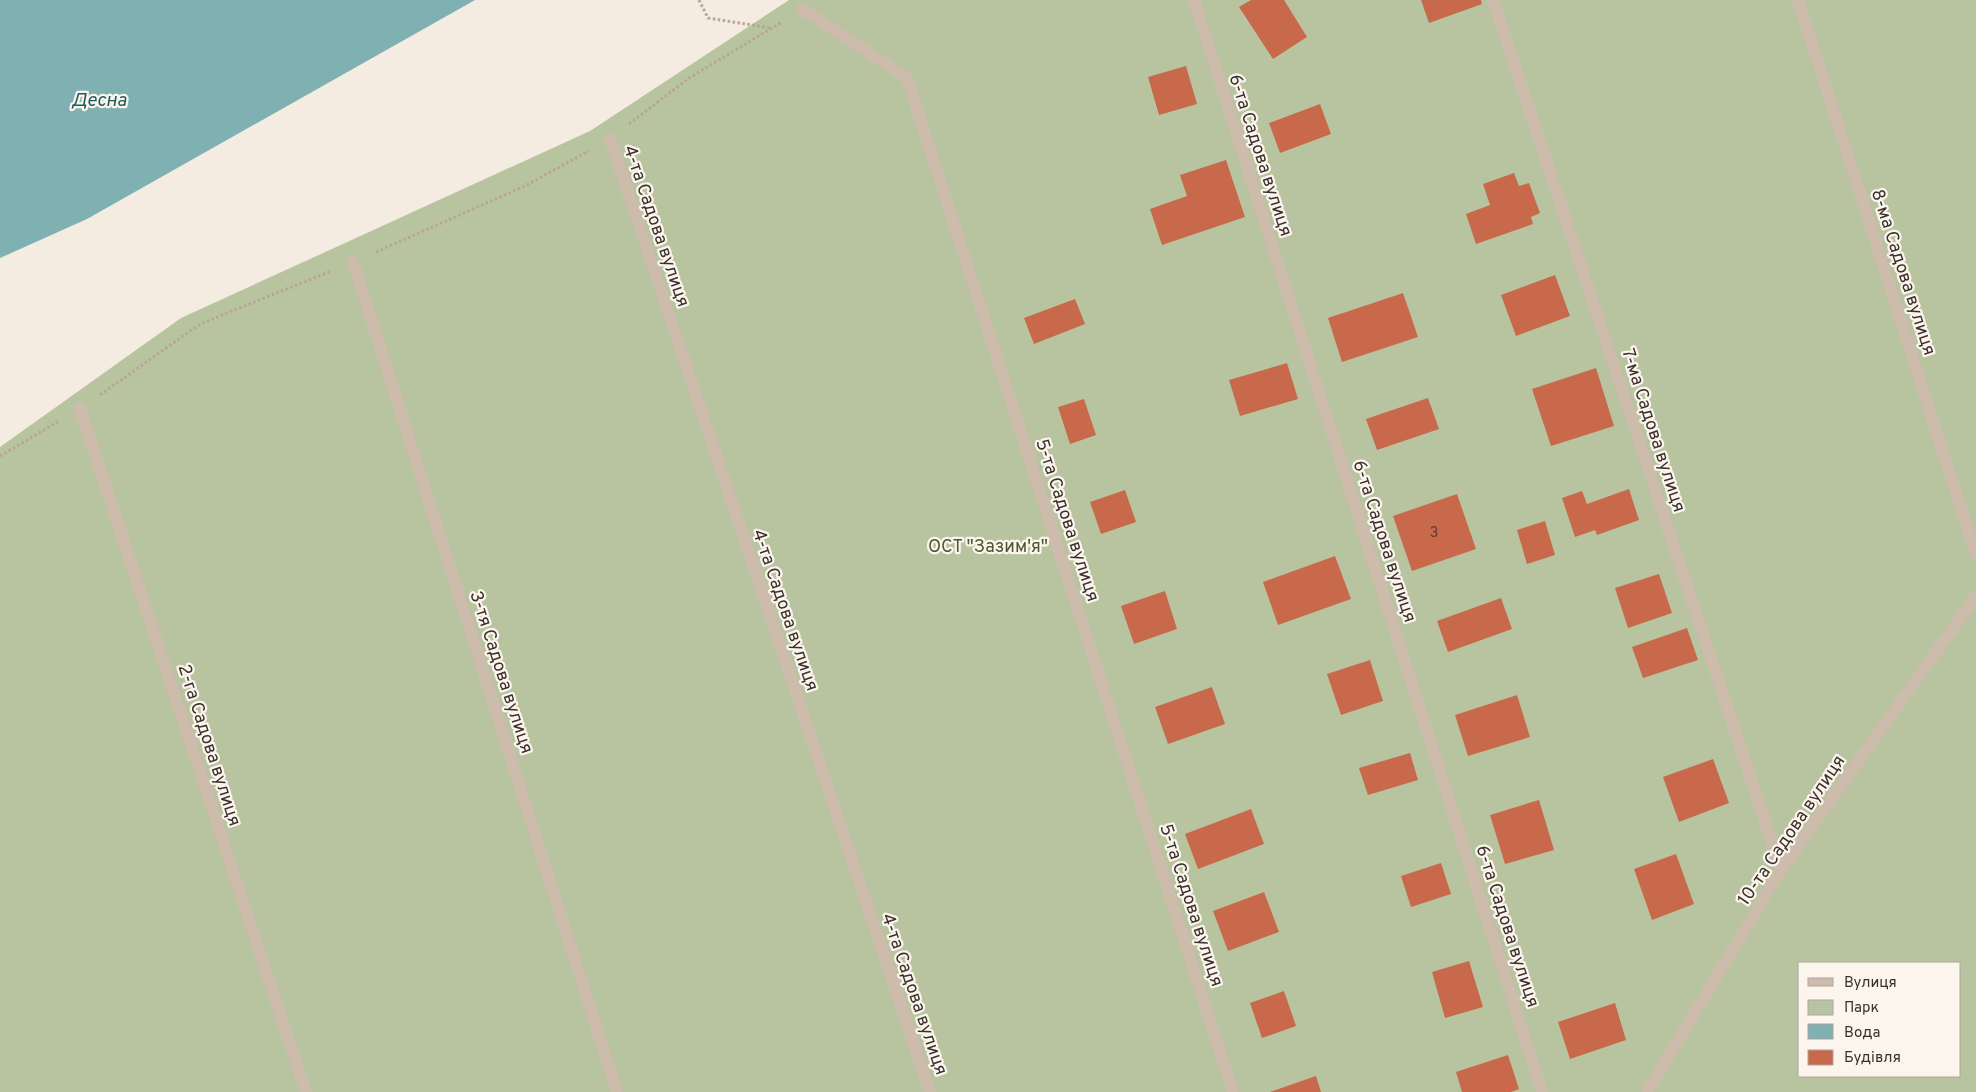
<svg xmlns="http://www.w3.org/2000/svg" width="1976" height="1092" viewBox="0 0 1976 1092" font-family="Overpass,sans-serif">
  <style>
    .green { fill: #b8c4a0; fill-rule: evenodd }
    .water { fill: #7fb0b2 }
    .building { fill: #c8694b }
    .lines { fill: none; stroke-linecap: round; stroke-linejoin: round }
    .path { stroke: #b9a596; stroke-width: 3; stroke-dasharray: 2.5 2.5; stroke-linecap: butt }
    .street { stroke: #cdbbac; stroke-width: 12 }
    .labels { text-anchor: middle; stroke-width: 4.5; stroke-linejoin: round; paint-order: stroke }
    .number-label { font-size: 15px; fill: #5e3e33 }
    .street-label { font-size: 18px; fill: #3b302b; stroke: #fbf5ee }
    .park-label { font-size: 18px; fill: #4a5a2e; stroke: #fbf5ee }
    .water-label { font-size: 19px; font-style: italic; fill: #1f5a5e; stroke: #fbf5ee }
  </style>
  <rect width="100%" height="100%" fill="#f4ebe1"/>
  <!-- green -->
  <path class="green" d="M789,0H1976V1092H0V447L181,318L590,131ZM1800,963H1960V1076H1800Z"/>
  <!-- water -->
  <path class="water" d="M0,0H475L87,219L0,258Z"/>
  <!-- building -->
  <path class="building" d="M1251,0H1284L1307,37L1273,59L1239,7Z
    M1421,0H1481L1482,4L1429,23Z
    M1186,66L1197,104L1159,115L1148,77Z
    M1320,104L1331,134L1280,153L1269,123Z
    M1226,160L1245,217L1162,245L1150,209L1187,196L1180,175Z
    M1514,173L1519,186L1529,183L1540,213L1531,217L1533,224L1476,244L1466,214L1490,205L1483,184Z
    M1555,275L1570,316L1516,336L1501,295Z
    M1403,293L1418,337L1342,362L1328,318Z
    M1075,299L1085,324L1034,344L1024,318Z
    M1287,363L1298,399L1240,416L1229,380Z
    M1596,368L1614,426L1551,446L1532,389Z
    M1428,398L1439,429L1377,450L1366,419Z
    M1084,399L1096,435L1070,444L1058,407Z
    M1629,489L1639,520L1597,535L1595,530L1575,537L1562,498L1582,491L1587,504Z
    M1125,490L1136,522L1101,534L1090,502Z
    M1457,494L1476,549L1412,571L1393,516Z
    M1545,521L1555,555L1527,564L1517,530Z
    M1335,556L1351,599L1278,625L1263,582Z
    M1659,574L1672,613L1628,628L1615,588Z
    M1165,591L1177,629L1134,644L1121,606Z
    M1501,598L1512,629L1448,652L1437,621Z
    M1687,628L1698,660L1643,678L1632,647Z
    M1370,660L1383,701L1341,715L1327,674Z
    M1212,687L1225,724L1168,744L1155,707Z
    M1517,695L1530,737L1468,756L1455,715Z
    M1410,753L1418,780L1368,795L1359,768Z
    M1713,759L1729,803L1679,822L1663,777Z
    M1539,800L1554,850L1505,864L1490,815Z
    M1251,809L1264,844L1198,869L1185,834Z
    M1676,854L1694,904L1652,920L1634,869Z
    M1441,863L1451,894L1411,907L1401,876Z
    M1264,892L1279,932L1228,951L1213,911Z
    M1469,961L1483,1007L1445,1018L1432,972Z
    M1284,991L1296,1026L1262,1038L1250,1003Z
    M1615,1003L1626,1040L1570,1059L1558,1022Z
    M1508,1055L1519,1089L1511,1092H1462L1456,1072Z
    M1316,1076L1321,1092H1270Z"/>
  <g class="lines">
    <!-- path -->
    <path class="path" d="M699,0L708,18L771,28
      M629,124L689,78L782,22
      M376,252L525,186L589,151
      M100,395L200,324L331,271
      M0,456L59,421"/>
    <!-- street -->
    <path class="street" d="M1194,0L1542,1092
      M1493,0L1781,870
      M1798,0L1976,555
      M802,9L907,78L1233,1092
      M610,139L930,1092
      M353,262L617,1092
      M80,409L306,1092
      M1647,1092L1781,870L1976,596"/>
  </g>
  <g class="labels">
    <!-- number labels -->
    <g class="number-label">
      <text x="1434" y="537">3</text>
    </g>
    <!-- street labels -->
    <g class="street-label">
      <text transform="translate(1261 155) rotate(72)" y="6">6-та Садова вулиця</text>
      <text transform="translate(657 226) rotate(71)" y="6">4-та Садова вулиця</text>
      <text transform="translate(1904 272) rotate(72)" y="6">8-ма Садова вулиця</text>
      <text transform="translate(1654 430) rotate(72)" y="6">7-ма Садова вулиця</text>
      <text transform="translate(1068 520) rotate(72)" y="6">5-та Садова вулиця</text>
      <text transform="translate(1385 541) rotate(72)" y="6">6-та Садова вулиця</text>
      <text transform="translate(786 610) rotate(71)" y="6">4-та Садова вулиця</text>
      <text transform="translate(502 672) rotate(72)" y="6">3-тя Садова вулиця</text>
      <text transform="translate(210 745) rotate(72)" y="6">2-га Садова вулиця</text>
      <text transform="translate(1791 830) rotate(-56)" y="6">10-та Садова вулиця</text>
      <text transform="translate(1192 905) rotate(72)" y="6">5-та Садова вулиця</text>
      <text transform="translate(1508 926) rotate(72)" y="6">6-та Садова вулиця</text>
      <text transform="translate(915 994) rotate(71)" y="6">4-та Садова вулиця</text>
    </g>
    <!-- park labels -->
    <g class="park-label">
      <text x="988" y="552">ОСТ "Зазим'я"</text>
    </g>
    <!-- water labels -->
    <g class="water-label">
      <text x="99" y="106">Десна</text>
    </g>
  </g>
  <!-- legend -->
  <rect x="1798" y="962" width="162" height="115" fill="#fbf5ee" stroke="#aea6a0"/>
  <rect x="1808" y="978" width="25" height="8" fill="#cdbbac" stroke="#aea6a0"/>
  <text x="1844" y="987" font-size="15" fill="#3b302b">Вулиця</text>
  <rect x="1808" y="1000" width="25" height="15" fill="#b8c4a0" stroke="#aea6a0"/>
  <text x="1844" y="1012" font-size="15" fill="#3b302b">Парк</text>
  <rect x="1808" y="1024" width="25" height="15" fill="#7fb0b2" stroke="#aea6a0"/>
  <text x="1844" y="1037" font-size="15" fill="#3b302b">Вода</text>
  <rect x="1808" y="1050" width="25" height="15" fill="#c8694b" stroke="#aea6a0"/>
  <text x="1844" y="1062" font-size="15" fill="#3b302b">Будівля</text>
</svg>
